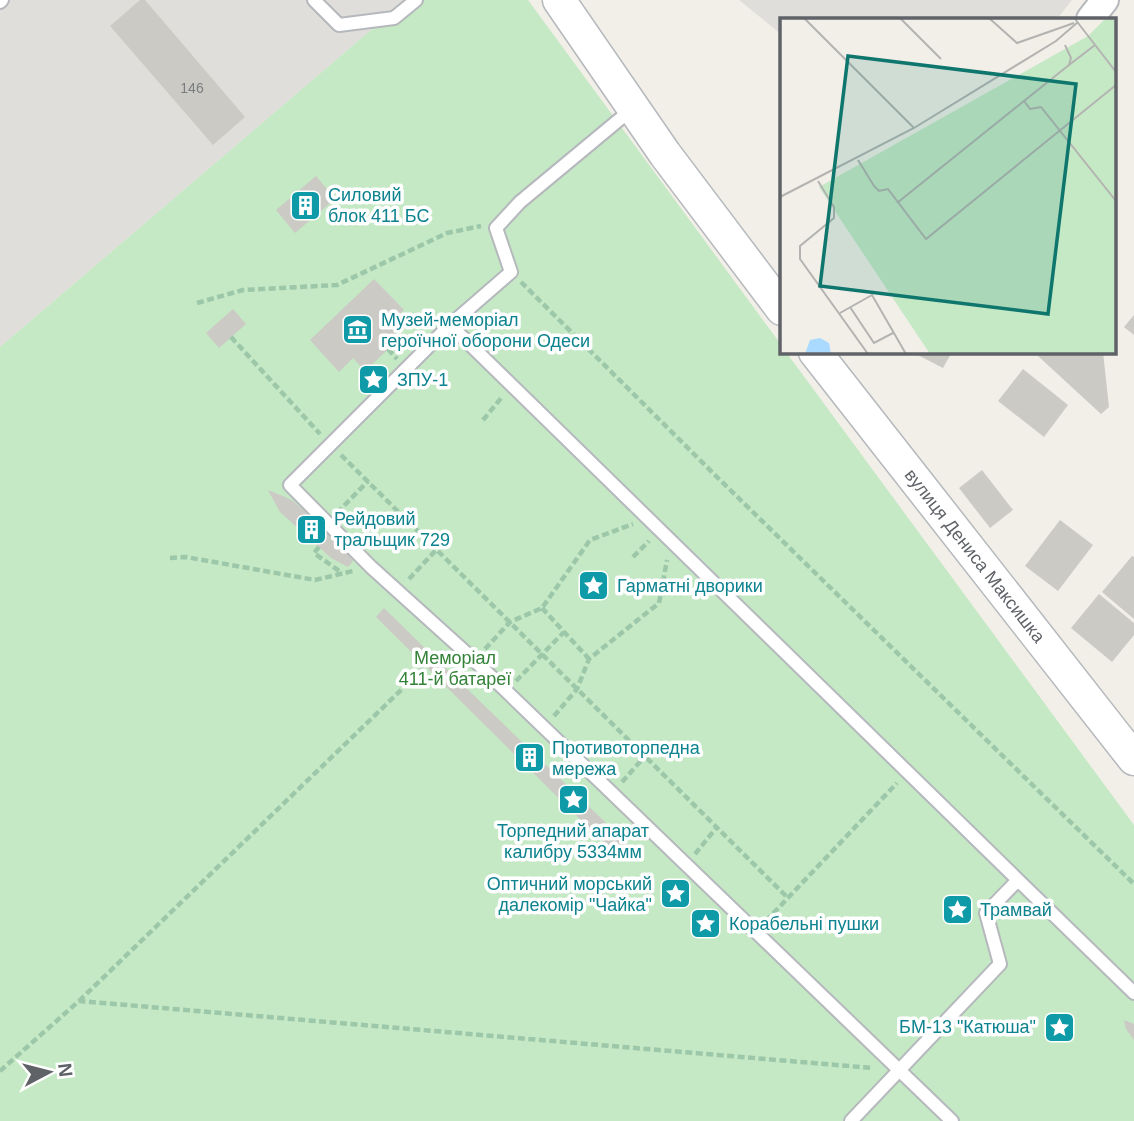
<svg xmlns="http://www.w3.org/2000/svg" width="1134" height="1121" viewBox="0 0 1134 1121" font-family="Arial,sans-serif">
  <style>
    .industrial { fill: #e0deda }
    .green { fill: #c5e8c5 }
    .building { fill: #cccac5 }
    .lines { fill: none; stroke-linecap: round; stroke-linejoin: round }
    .service-casing { stroke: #b5b8bc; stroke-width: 16 }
    .minor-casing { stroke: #b5b8bc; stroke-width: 30 }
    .tertiary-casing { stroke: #b5b8bc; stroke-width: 35 }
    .path { stroke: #9cc7a9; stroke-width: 4.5; stroke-dasharray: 7 3.5; stroke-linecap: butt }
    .service { stroke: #fff; stroke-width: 12 }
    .minor { stroke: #fff; stroke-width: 26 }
    .tertiary { stroke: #fff; stroke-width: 32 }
    .labels { text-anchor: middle; stroke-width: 7; stroke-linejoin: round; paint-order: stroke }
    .number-label { font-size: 14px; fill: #7a7d7f }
    .culture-label { font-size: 18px; fill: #0d838f; stroke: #fff; text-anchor: start }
    .street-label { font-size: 18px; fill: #5f6368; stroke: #fff }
    .park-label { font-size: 18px; fill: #348238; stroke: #fff }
    .inset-road { fill: none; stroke: #b3b3b1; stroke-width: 2 }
    .view { fill: #0f766e; fill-opacity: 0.15; stroke: #0f766e; stroke-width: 3.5 }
    .inset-edge { fill: none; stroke: #5f6368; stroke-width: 3.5 }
  </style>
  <rect width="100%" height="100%" fill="#f1efe8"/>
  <!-- industrial -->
  <path class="industrial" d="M0,0H406L0,347Z
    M739,0H1072L1057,19H782V35Z"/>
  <!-- green -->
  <path class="green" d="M406,0H528L782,346V352H786L1134,825V1121H0V347Z"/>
  <!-- building -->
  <path class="building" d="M140,0H145L245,117L213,145L110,26Z
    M316,176L335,199L295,233L276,210Z
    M374,279L404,310L390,324L401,337L365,371L353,358L339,372L310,340Z
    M233,309L246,324L219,348L206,333Z
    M1134,315V335L1124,327Z
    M912,352H952L943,368Z
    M1042,352H1103L1109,407L1101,414L1038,356Z
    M1023,369L1068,405L1044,437L998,401Z
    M982,470L1013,510L990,528L959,488Z
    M268,490L292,500L342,545L353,561L348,567L331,558L280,512Z
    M1060,520L1093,545L1058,591L1025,566Z
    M1132,556L1134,557V619L1102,592Z
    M1099,594L1134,623V635L1112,662L1071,628Z
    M384,608L434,657L634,850L622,861L376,617Z
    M1124,1020L1134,1024V1040L1126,1029Z"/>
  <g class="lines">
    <defs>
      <path id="service" d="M314,0L339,25L394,18L416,0
        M0,2L2,0
        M632,109L520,202L496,228L511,272L450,325L290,485L371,567L474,660L952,1121
        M450,325L1018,880L986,913L1000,964L851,1121
        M1018,880L1134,993"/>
      <path id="minor" d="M1090,19L1105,0"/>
      <g id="tertiary">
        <path d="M559,0L665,154L782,309"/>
        <path id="s1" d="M815,352L1134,759"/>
      </g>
    </defs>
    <!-- service casing -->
    <use href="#service" class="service-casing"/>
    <!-- minor casing -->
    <use href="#minor" class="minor-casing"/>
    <!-- tertiary casing -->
    <use href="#tertiary" class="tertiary-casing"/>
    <!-- path -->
    <path class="path" d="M521,282L719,479L1134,884
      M197,303L243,290L337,285L447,233L481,226
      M231,337L320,434
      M388,349L397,359
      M483,420L502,397
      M341,455L788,898
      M337,513L368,481
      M319,547L314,553L342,573
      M633,557L649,541
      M170,558L186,557L315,580L353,571
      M409,579L437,549
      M542,608L589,659
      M485,649L510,622L542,608L590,540L633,524
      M434,657L442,650
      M516,681L564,632
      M554,716L577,689L589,659L659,603L667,560
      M622,782L645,756
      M695,854L717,827
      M766,921L897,783
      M79,1001L426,666
      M0,1071L79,1001L872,1068"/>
    <!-- service -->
    <use href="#service" class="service"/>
    <!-- minor -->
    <use href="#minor" class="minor"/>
    <!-- tertiary -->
    <use href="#tertiary" class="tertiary"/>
  </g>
  <!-- icons -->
  <defs>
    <symbol id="building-square" viewBox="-11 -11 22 22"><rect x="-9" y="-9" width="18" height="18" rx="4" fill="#0f9aa8" stroke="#fff"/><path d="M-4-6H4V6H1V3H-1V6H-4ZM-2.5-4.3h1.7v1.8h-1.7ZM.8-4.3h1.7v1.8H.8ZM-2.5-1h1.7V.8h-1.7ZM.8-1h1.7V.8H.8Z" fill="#fff"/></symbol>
    <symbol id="museum-square" viewBox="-11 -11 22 22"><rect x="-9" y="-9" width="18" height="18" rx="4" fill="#0f9aa8" stroke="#fff"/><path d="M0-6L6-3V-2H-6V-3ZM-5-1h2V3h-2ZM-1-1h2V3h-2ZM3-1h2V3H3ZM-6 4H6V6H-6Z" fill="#fff"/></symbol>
    <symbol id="sight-square" viewBox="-11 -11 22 22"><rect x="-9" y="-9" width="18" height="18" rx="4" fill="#0f9aa8" stroke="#fff"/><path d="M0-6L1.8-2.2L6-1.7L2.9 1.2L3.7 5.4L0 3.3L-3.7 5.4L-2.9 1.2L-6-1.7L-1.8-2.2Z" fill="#fff"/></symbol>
  </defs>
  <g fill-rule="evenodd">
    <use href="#building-square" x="288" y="188" width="35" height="35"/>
    <use href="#museum-square" x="340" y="312" width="35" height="35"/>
    <use href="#sight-square" x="356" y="362" width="35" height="35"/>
    <use href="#building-square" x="294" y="512" width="35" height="35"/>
    <use href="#sight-square" x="576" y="568" width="35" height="35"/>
    <use href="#building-square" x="512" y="740" width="35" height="35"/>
    <use href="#sight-square" x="556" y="782" width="35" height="35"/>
    <use href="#sight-square" x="658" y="876" width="35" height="35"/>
    <use href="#sight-square" x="940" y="892" width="35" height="35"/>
    <use href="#sight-square" x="688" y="906" width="35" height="35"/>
    <use href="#sight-square" x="1042" y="1010" width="35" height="35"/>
  </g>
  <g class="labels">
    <!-- number labels -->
    <g class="number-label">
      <text x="192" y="93">146</text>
    </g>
    <!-- culture labels -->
    <g class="culture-label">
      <text x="328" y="201">Силовий<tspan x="328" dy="21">блок 411 БС</tspan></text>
      <text x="381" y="326">Музей-меморіал<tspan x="381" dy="21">героїчної оборони Одеси</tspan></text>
      <text x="397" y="386">ЗПУ-1</text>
      <text x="334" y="525">Рейдовий<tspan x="334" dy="21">тральщик 729</tspan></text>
      <text x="617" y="592">Гарматні дворики</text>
      <text x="552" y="754">Противоторпедна<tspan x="552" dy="21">мережа</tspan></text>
      <text x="573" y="837" text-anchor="middle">Торпедний апарат<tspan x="573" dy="21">калибру 5334мм</tspan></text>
      <text x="652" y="890" text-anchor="end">Оптичний морський<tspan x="652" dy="21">далекомір "Чайка"</tspan></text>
      <text x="980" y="916">Трамвай</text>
      <text x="729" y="930">Корабельні пушки</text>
      <text x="1036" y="1033" text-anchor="end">БМ-13 "Катюша"</text>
    </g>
    <!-- street labels -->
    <g class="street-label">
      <text dy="6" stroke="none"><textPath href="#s1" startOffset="259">вулиця Дениса Максишка</textPath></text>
    </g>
    <!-- park labels -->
    <g class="park-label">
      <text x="455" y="664">Меморіал<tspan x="455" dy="21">411-й батареї</tspan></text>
    </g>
  </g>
  <!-- overview -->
  <g transform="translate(780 18)">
    <rect width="336" height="336" fill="#f1efe8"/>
    <path d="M326,0H336V336H150L39,169L308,18Z" fill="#c5e8c5"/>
    <path d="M40,320L49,325L51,336H25L30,322Z" fill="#aadaff"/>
    <path class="inset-road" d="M24,0L134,110M120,0L161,41M209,0L237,25L294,5M295,1L336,54M289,47L315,27M244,83L289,47L291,40L285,27M78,142L94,168L99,173L108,171L146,221L336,67M38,163L54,189V200L20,228V241L88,336M0,179L134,110L276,23L298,4M117,185L244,83L250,91L261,89L336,183M70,289L94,325L113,315M60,295L92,277L126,336"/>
    <path class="view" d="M68,38L296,66L268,296L40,268Z"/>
    <rect width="336" height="336" class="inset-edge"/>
  </g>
  <!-- north arrow -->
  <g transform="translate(49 1072) rotate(83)" stroke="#ffffff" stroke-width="5" paint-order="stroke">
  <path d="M0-5L12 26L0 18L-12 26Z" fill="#5f6368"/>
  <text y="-10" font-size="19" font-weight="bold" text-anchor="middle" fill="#5f6368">N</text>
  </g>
</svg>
